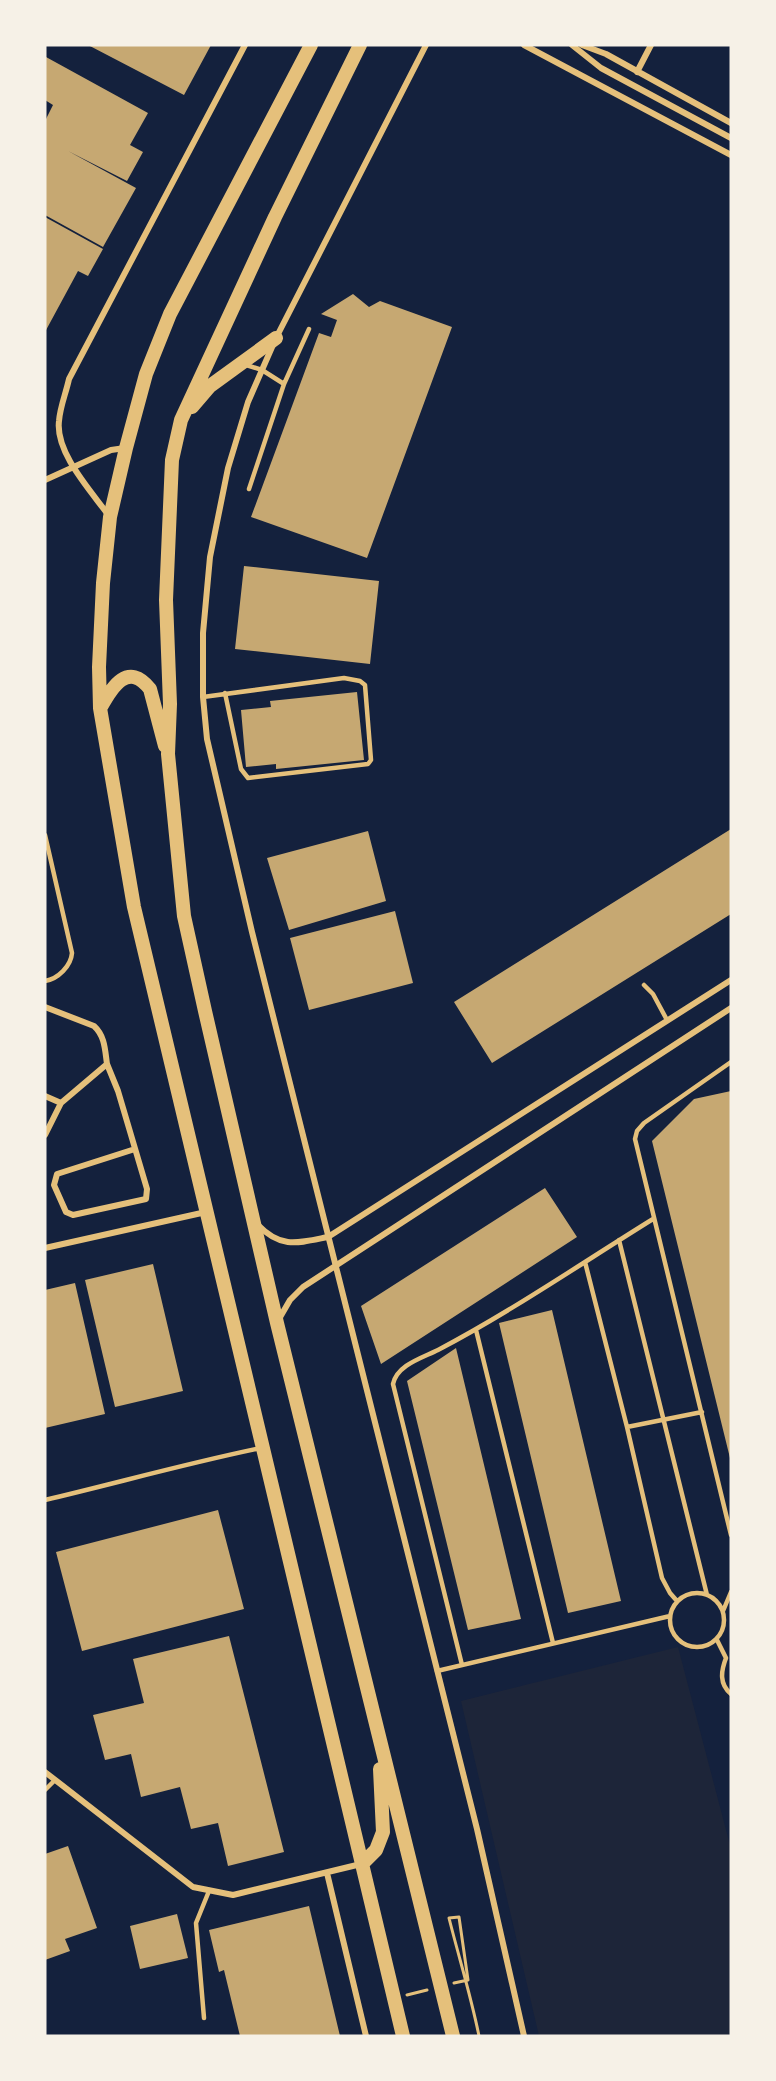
<svg xmlns="http://www.w3.org/2000/svg" width="776" height="2081" viewBox="0 0 776 2081" font-family="'Titillium Web',sans-serif">
  <style>
    .green { fill: #1d2539 }
    .building { fill: #c6a872 }
    .lines { fill: none; stroke-linecap: round; stroke-linejoin: round }
    .path { stroke: #e5c07b; stroke-width: 3 }
    .service { stroke: #e5c07b; stroke-width: 4.5 }
    .minor { stroke: #e5c07b; stroke-width: 6 }
    .primary { stroke: #e5c07b; stroke-width: 14 }
  </style>
  <rect width="100%" height="100%" fill="#14213d"/>
  <!-- green -->
  <path class="green" d="M678,1647L731,1849V2035L539,2036L461,1701Z"/>
  <!-- building -->
  <path class="building" d="M88,45H211L184,95Z
    M46,57L148,113L130,145L143,152L127,181L68,151L136,188L103,247L45,215V121L53,105L45,100Z
    M45,217L103,249L88,276L78,271L45,332Z
    M353,294L369,307L380,301L452,327L367,558L251,517L319,333L331,337L337,320L321,314Z
    M244,566L379,581L370,664L235,649Z
    M357,692L364,760L276,769V764L246,767L241,710L271,707L270,701Z
    M731,829V914L492,1063L454,1002Z
    M368,831L386,901L289,930L267,858Z
    M395,911L413,983L309,1010L290,938Z
    M731,1091V1458H730L652,1141L694,1099Z
    M545,1188L577,1237L381,1364L361,1306Z
    M153,1264L183,1391L115,1407L85,1280Z
    M75,1283L105,1414L45,1428V1290Z
    M552,1310L621,1601L568,1613L499,1323Z
    M456,1348L521,1619L468,1630L407,1381Z
    M218,1510L244,1609L82,1651L56,1552Z
    M229,1636L284,1852L228,1866L218,1823L191,1829L180,1787L141,1797L131,1754L105,1760L93,1715L144,1703L133,1659Z
    M68,1846L97,1928L65,1939L70,1951L45,1960V1854Z
    M309,1906L340,2036H240L224,1970L219,1972L209,1930Z
    M177,1914L188,1958L140,1969L130,1926Z"/>
  <g class="lines">
    <!-- path -->
    <path class="path" d="M454,1983L468,1980L459,1917L449,1918C459,1958 471,1996 479,2036
      M407,1995L427,1990"/>
    <!-- service -->
    <path class="service" d="M243,364L262,370L284,384L249,489
      M284,384L309,329
      M203,697L344,678L360,681L365,685L371,760L368,764L248,778L241,769L225,693
      M45,835L72,953C71,966 58,979 45,981
      M644,985L653,994L667,1020
      M731,1062L644,1123L637,1131L635,1139L731,1535
      M619,1240L707,1595
      M585,1262L627,1427L662,1578L670,1593L677,1601
      M476,1330L553,1643
      M627,1427L702,1412
      M45,1500C117,1483 188,1463 261,1448
      M670 1620a27 27 0 1 1 54 0a27 27 0 1 1-54 0Z
      M723,1611L731,1592
      M717,1640L726,1658C721,1671 719,1684 731,1694
      M462,1665L393,1384C397,1365 422,1358 438,1350C512,1311 582,1263 653,1219
      M437,1671L670,1616
      M45,1790L55,1780
      M204,2018L196,1923L209,1891"/>
    <!-- minor -->
    <path class="minor" d="M426,45L276,338L248,402L228,468L210,557L203,633V697L207,739L252,932L477,1829L524,2036
      M524,45L731,155
      M572,45L601,68L731,138
      M582,45L606,54L731,123
      M637,72L651,45
      M45,480L111,450L125,448
      M109,516C92,492 55,453 59,421C60,407 66,393 69,379L245,45
      M45,1007L94,1026C105,1036 105,1050 107,1064
      M45,1096L61,1103
      M45,1135L61,1103L107,1064L118,1091L147,1189L146,1199L73,1215L66,1212L54,1185L57,1174L135,1149
      M258,1225C281,1249 298,1243 328,1237L731,980
      M45,1248L206,1212
      M279,1319L290,1300L303,1287L731,1008
      M45,1772L193,1887L233,1895L361,1864
      M327,1873L366,2036"/>
    <!-- primary -->
    <path class="primary" d="M311,45L170,314L146,374L126,448L110,517L103,583L99,667L100,708L134,907L403,2036
      M360,45L275,217L181,420L172,460L166,600L170,704L168,754L184,916L205,1011L277,1323L453,2036
      M192,407L210,386L276,338
      M101,707C112,687 128,661 150,689L165,746
      M362,1864L376,1850L383,1832L380,1769"/>
  </g>
  <!-- border -->
  <rect width="776" height="2081" fill="none" stroke="#f6f1e7" stroke-width="93"/>
</svg>
